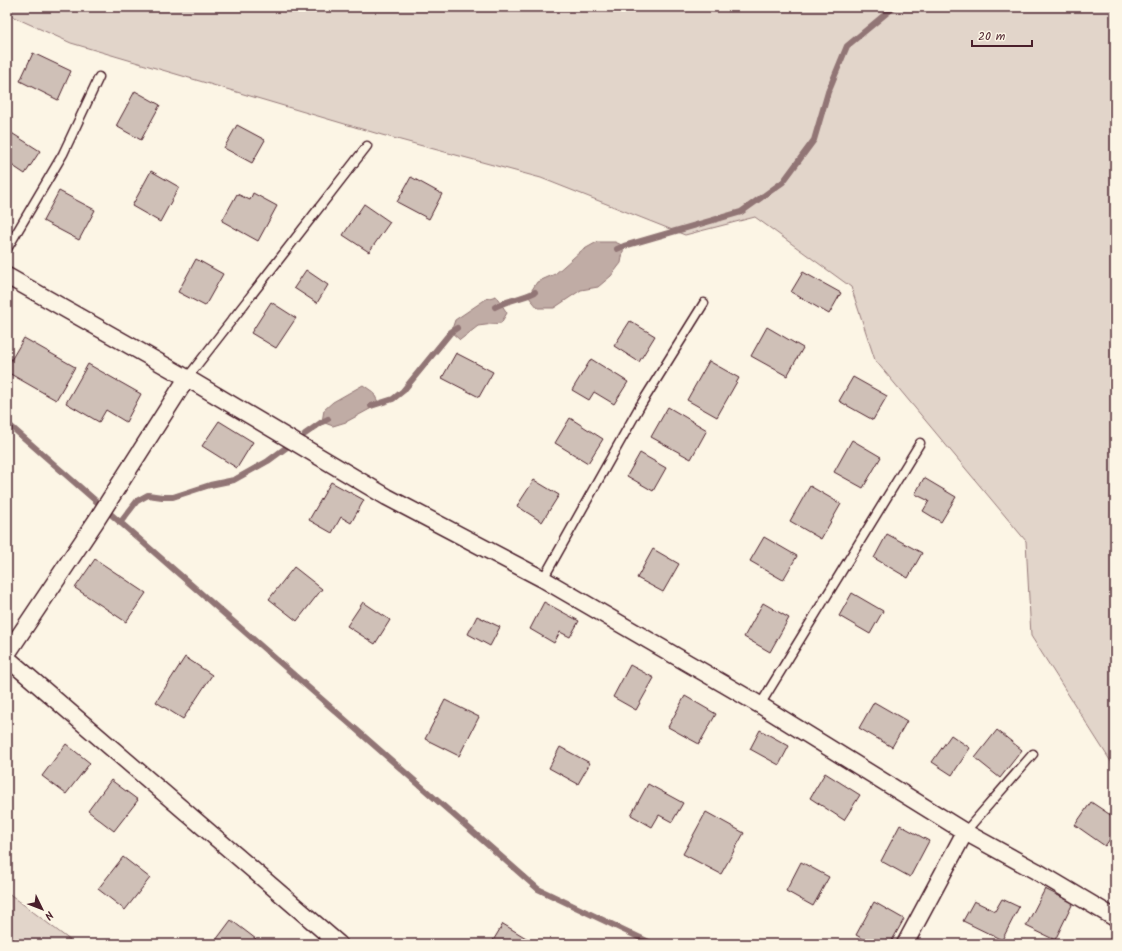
<svg xmlns="http://www.w3.org/2000/svg" width="1122" height="951" viewBox="0 0 1122 951" font-family="Kalam,sans-serif">
  <style>
    .green { fill: #e2d5ca; stroke: #967a7a }
    .water { fill: #c0aca5; stroke: #917474 }
    .lines { fill: none; stroke-linecap: round; stroke-linejoin: round }
    .stream { stroke: #917474; stroke-width: 6 }
    .building { fill: #cfc0b7; stroke: #4a1f2b }
    .lane-casing { stroke: #4a1f2b; stroke-width: 11 }
    .street-casing { stroke: #4a1f2b; stroke-width: 19 }
    .lane { stroke: #fcf5e5; stroke-width: 8 }
    .street { stroke: #fcf5e5; stroke-width: 16 }
  </style>
  <rect width="100%" height="100%" fill="#fcf5e5"/>
  <filter id="ink" filterUnits="userSpaceOnUse"><feTurbulence type="fractalNoise" baseFrequency=".025" numOctaves="2"/><feDisplacementMap in="SourceGraphic" scale="8" xChannelSelector="R" yChannelSelector="G"/><feConvolveMatrix kernelMatrix="1 2 1 2 8 2 1 2 1" color-interpolation-filters="sRGB"/></filter>
  <g filter="url(#ink)">
    <!-- green -->
    <path class="green" d="M7,7H1115V768L1031,636L1026,541L875,360L851,287L755,217L685,235L541,178L382,135L71,43L7,14Z
      M7,892L75,944H7Z"/>
    <!-- water -->
    <path class="water" d="M597,242H615L624,246L621,263L611,276L598,287L581,290L554,308H538L528,296L537,282L555,274L581,251Z
      M496,296L507,313L501,323L478,326L460,340L451,332L455,320L486,299Z
      M363,385L373,392L379,404L346,422L333,426L322,422L324,410L333,402Z"/>
    <g class="lines">
      <!-- stream -->
      <path class="stream" d="M617,249L624,246L741,212L783,182L814,140L828,92L847,46L894,7
        M495,307C507,300 522,299 535,292
        M371,406L393,399L403,391L451,332L457,328
        M7,423L538,889L653,944
        M305,434L322,422L328,419
        M120,523L137,501L148,495L162,497H173L210,485L234,480L268,461L287,447"/>
    </g>
    <!-- building -->
    <path class="building" d="M33,53L71,71L58,100L20,81Z
      M135,91L160,105L141,140L116,126Z
      M237,125L265,140L252,163L224,148Z
      M10,132L40,151L25,174L7,162V136Z
      M151,171L179,187L160,222L132,206Z
      M411,177L442,194L429,219L397,202Z
      M59,191L95,210L79,240L43,221Z
      M253,193L277,206L258,241L222,221L237,194L250,200Z
      M364,204L390,222L369,252L343,235Z
      M196,259L223,274L205,306L178,292Z
      M306,270L328,285L317,303L294,288Z
      M803,272L841,293L829,314L791,292Z
      M271,302L296,318L276,348L251,333Z
      M630,321L655,336L639,362L614,346Z
      M767,327L803,348L787,376L751,356Z
      M24,338L75,367L56,400L7,372V367Z
      M456,353L493,372L479,397L442,378Z
      M591,359L628,382L614,404L594,392L589,400L572,390Z
      M709,361L739,378L717,417L687,400Z
      M88,364L141,394L126,422L106,410L99,422L66,403Z
      M853,377L887,396L873,420L839,401Z
      M668,407L707,430L691,459L651,437Z
      M570,418L603,439L588,463L555,443Z
      M219,421L253,442L237,468L202,446Z
      M852,440L881,457L863,488L834,472Z
      M640,453L666,468L653,491L627,476Z
      M924,478L956,497L941,522L923,511L929,501L915,494Z
      M534,480L559,495L542,522L517,506Z
      M331,482L364,500L351,523L341,517L332,533L309,520Z
      M810,486L841,504L821,539L790,521Z
      M887,534L922,553L908,578L874,558Z
      M764,537L797,556L783,580L750,561Z
      M653,549L679,564L663,592L637,578Z
      M95,559L146,593L126,622L75,588Z
      M294,567L322,589L297,621L269,599Z
      M852,593L883,611L870,634L839,616Z
      M363,602L390,620L375,644L347,626Z
      M544,602L579,621L570,637L560,632L554,643L530,629Z
      M763,603L789,618L770,652L744,637Z
      M477,616L500,627L490,646L468,634Z
      M185,657L212,675L183,719L156,702Z
      M630,665L654,678L636,710L613,697Z
      M685,696L716,714L699,744L668,727Z
      M445,700L479,717L459,756L425,739Z
      M874,702L907,721L892,747L859,728Z
      M760,730L789,746L779,765L750,749Z
      M997,730L1022,750L1000,778L975,758Z
      M951,735L970,748L952,775L932,762Z
      M66,744L90,763L66,794L42,776Z
      M560,747L590,763L578,784L549,768Z
      M825,773L860,795L844,820L810,798Z
      M111,780L138,800L114,831L88,811Z
      M648,784L683,803L672,822L659,815L652,827L631,815Z
      M1091,802L1115,818V832L1105,846L1075,825Z
      M706,812L744,833L721,874L683,854Z
      M900,825L929,841L910,877L881,861Z
      M123,857L150,878L125,910L98,889Z
      M801,862L829,877L813,906L786,891Z
      M1045,889L1073,903L1055,940L1026,926Z
      M1002,899L1019,907L1002,940L963,921L974,901L995,911Z
      M874,902L904,919L890,944H872L856,935Z
      M231,920L256,939L252,944H213Z
      M503,924L536,944H491Z"/>
    <g class="lines">
      <defs>
        <path id="lane" d="M7,249L63,154L99,77
          M187,378L367,146
          M543,579L640,406L704,303
          M760,705L920,443
          M965,832L1033,754"/>
        <path id="street" d="M7,276L187,378L387,497L543,579L760,705L965,832L1036,871L1115,918
          M7,654L96,521L187,378
          M7,658L339,944
          M905,944L965,832"/>
      </defs>
      <!-- lane casing -->
      <use href="#lane" class="lane-casing"/>
      <!-- street casing -->
      <use href="#street" class="street-casing"/>
      <!-- lane -->
      <use href="#lane" class="lane"/>
      <!-- street -->
      <use href="#street" class="street"/>
    </g>
  </g>
  <!-- margin -->
  <rect width="1122" height="951" fill="none" stroke="#fcf5e5" stroke-width="24"/>
  <rect x="12" y="12" width="1098" height="927" fill="none" stroke="#4a1f2b" stroke-width="1.5" filter="url(#ink)"/>
  <!-- north arrow -->
  <g transform="translate(42 909) rotate(133)" stroke="#fcf5e5" stroke-width="3" paint-order="stroke">
  <path d="M0-3L7 15L0 10L-7 15Z" fill="#4a1f2b"/>
  <text y="-6" font-size="11" font-weight="bold" text-anchor="middle" fill="#4a1f2b">N</text>
  </g>
  <!-- scale -->
  <path d="M972 40v6h60v-6" fill="none" stroke="#4a1f2b" stroke-width="2"/>
  <text x="978" y="40" font-size="12" fill="#4a1f2b" stroke="#fcf5e5" stroke-width="3" paint-order="stroke">20 m</text>
</svg>
